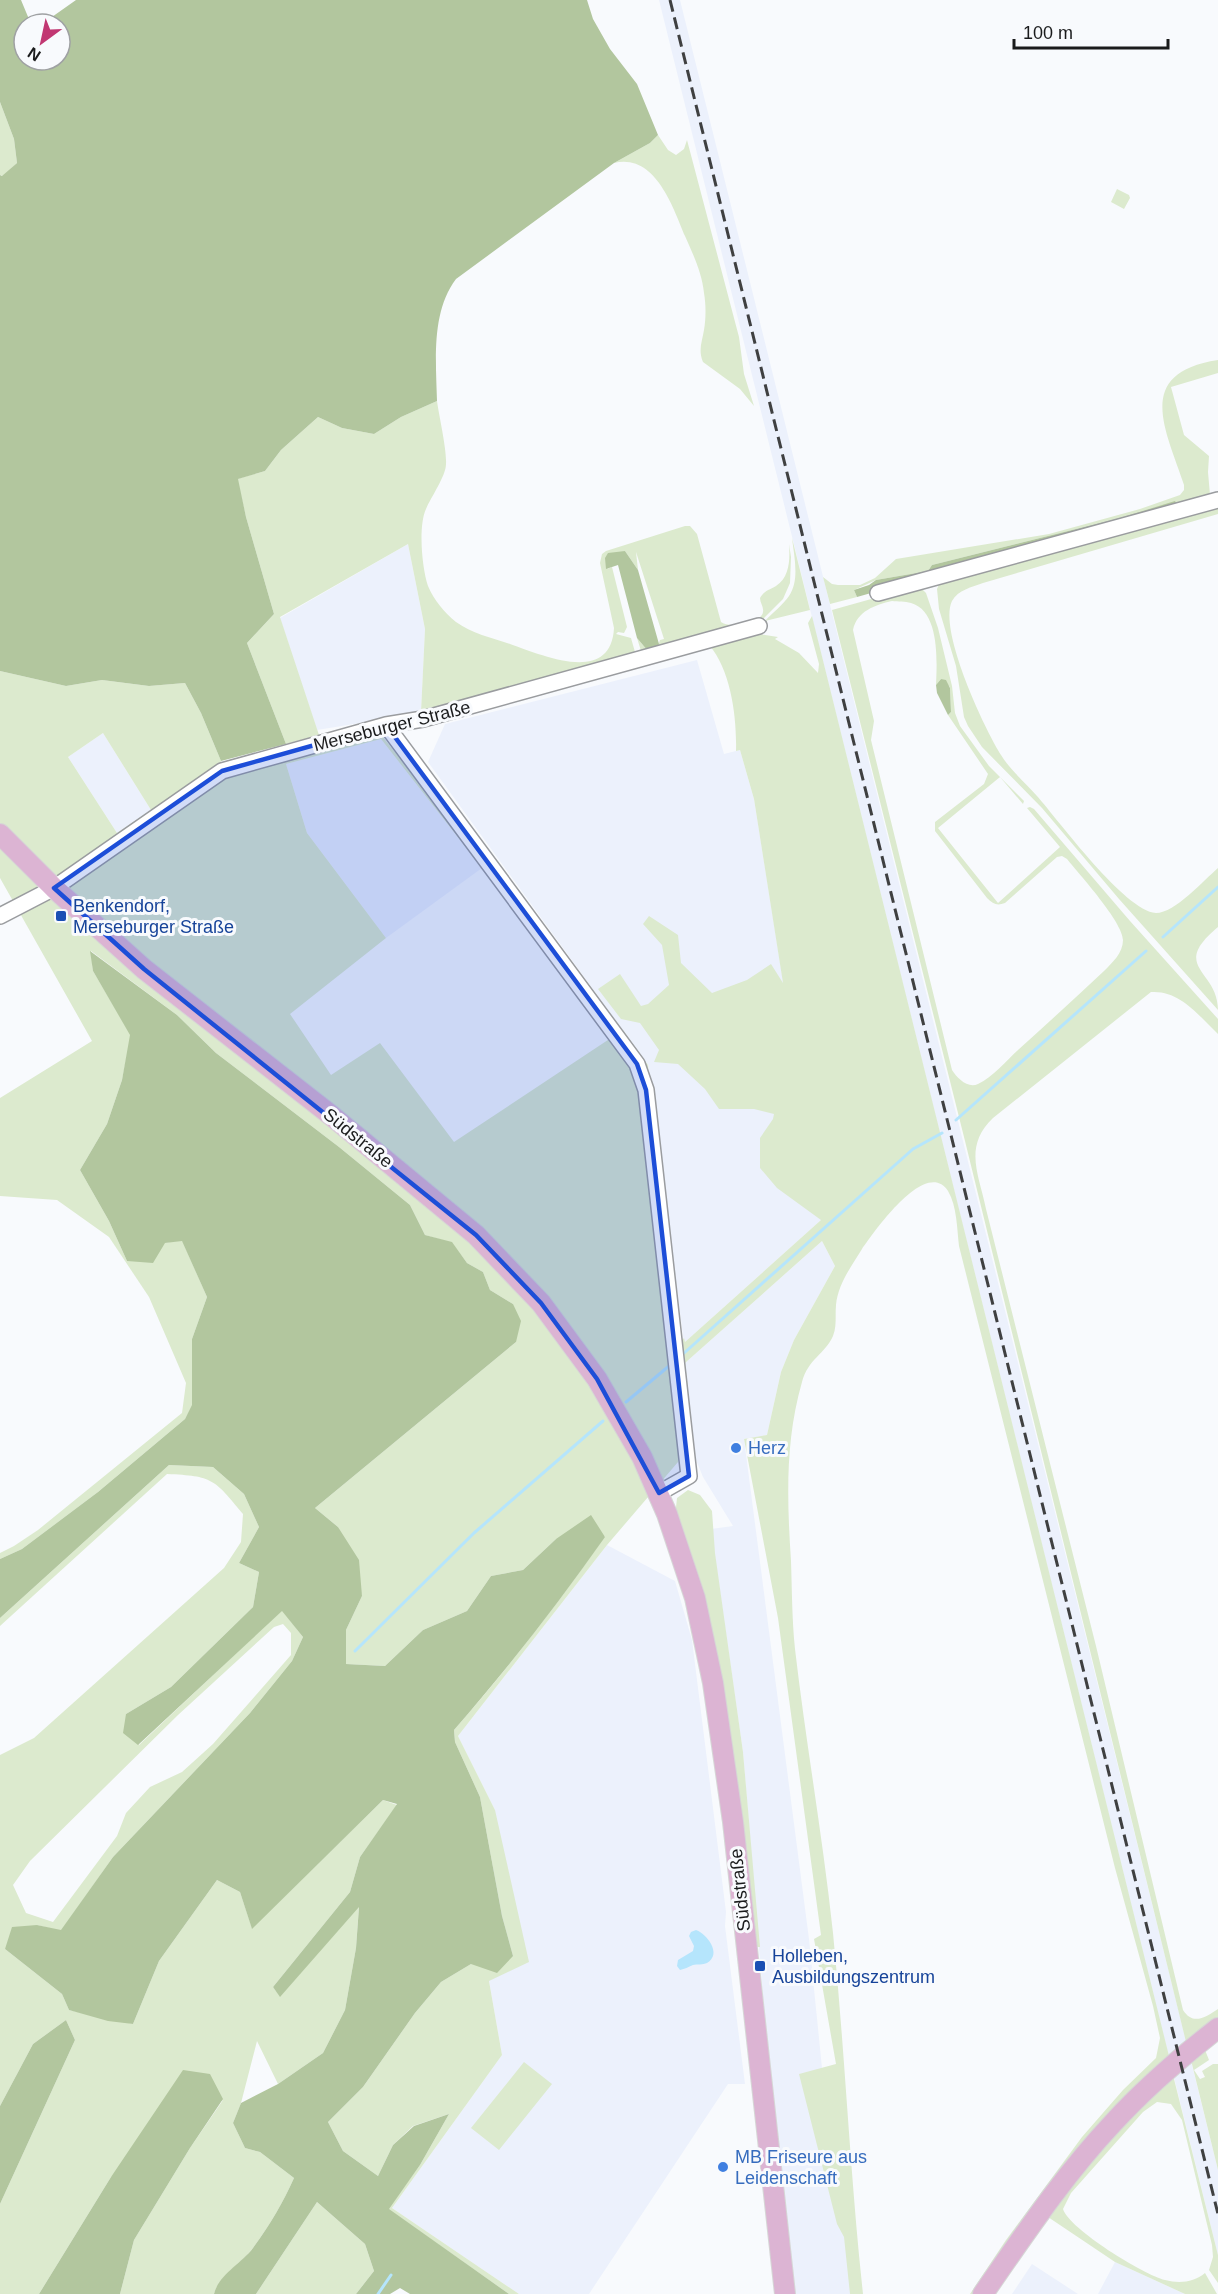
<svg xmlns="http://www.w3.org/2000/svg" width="1218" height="2294" viewBox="0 0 1218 2294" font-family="Arial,sans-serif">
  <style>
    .built { fill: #ecf1fc }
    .green { fill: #dceace; fill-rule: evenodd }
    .forest { fill: #b2c69e }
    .water { fill: #b5e5fc }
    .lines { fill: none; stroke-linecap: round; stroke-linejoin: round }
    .stream { stroke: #b5e5fc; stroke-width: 3 }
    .minor-casing { stroke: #9a9c9f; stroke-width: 18 }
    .major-casing { stroke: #d6d6d6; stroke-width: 22 }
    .minor { stroke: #fff; stroke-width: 15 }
    .major { stroke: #dcb4d3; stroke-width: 20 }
    .rail { stroke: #3f4041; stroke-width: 3; stroke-dasharray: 12 6; stroke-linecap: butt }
    .marked { fill: #1d4ed8; fill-opacity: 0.2; stroke: #1d4ed8; stroke-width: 4.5; stroke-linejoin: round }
    .transit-dot { fill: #1a4fb4; stroke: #f8fafd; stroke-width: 2 }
    .shop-dot { fill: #3f7fe0; stroke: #f8fafd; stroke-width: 2 }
    .labels { text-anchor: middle; stroke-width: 6; stroke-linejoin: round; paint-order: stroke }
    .street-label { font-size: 18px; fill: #1a1b1c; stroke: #f8fafd }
    .transit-label { font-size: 18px; fill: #164399; stroke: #f8fafd; text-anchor: start }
    .shop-label { font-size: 18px; fill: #366cbe; stroke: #f8fafd; text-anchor: start }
  </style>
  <rect width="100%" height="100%" fill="#f8fafd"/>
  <!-- built -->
  <path class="built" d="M659,0H680L841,649L1218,2170V2255Z
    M408,544L425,629L421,713L317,730L280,618Z
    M697,660L724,754L740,750L754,799L821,1220L684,1343L648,1065L428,762L445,724Z
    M103,733L151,810L117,833L68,757Z
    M381,739L482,868L386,938L307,833L286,764Z
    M822,1241L835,1266L794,1340L781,1372L767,1435L744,1439L809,1939L822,2068L860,2294H792L770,2084L743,1752L711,1529L733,1526L703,1477L696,1460L685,1363Z
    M607,1545L675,1581L692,1640L726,1912L725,1926L745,2084H728L589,2294H519L392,2208L502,2055L489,1981L495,1810L458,1736Z
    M1115,2262L1185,2294H1098Z
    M1032,2264L1078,2294H1012Z"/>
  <!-- green -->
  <path class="green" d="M0,102L14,139L17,163L3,176L0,175Z
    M658,135L668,150L676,155L684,149L687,140L739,337L744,374L754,406L740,389L703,362C698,350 702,342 704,330C706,318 706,305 704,293C702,273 693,254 685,236C673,207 655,153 614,163L650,143Z
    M1117,189L1129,195L1130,198L1124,209L1111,202Z
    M1218,360V373L1171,387L1184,435L1209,456L1208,472L1210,495L1178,506L1175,502L1120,518L932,565L928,571L876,580L854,590L857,597L830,604L823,577L832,584L838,585H860L875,578L896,559L1049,534L1140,509L1180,495L1184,490V485C1166,430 1133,373 1218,360Z
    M437,401C439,416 447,450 446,464C446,476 431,497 426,509C418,526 422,569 428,586C434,600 444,612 456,622C471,633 492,638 510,644C542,655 611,686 614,628L600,563L602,554L606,551L685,526H690L697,534L721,622C729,629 762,623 763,612C764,607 760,603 760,598C764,591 769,590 776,586C790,577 790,559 789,544L791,557L790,583L783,599L761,621L642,654L637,638L648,651L657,649L660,640L664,639L636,552L638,570L625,551L607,569L612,567L627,627L624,633L618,632L616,634L631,638L635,652L633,656L421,712L425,629L408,544L280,617L319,735L286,744L247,643L274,614L246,517L237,479L265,471L281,450L318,417L342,428L374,434L401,417Z
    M1218,504V514L983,583C972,587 958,590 952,601C938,630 984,728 1001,755C1010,770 1026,783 1037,796C1059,821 1125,911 1156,913C1175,913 1204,880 1218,868V927C1169,968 1218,969 1218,1010L1119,899L1042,808L982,747L968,726L964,717L956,666L939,609L937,589L940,582Z
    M792,538L810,610L765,621C772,613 783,605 789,596C800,580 794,556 792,538Z
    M914,587L923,590L926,593L938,628L952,686L955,713L960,726L989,766L1024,801L1023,804L1000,777L938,828L998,903L1060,847L1027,808L1030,807L1034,809L1130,921L1218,1019V1034C1198,1015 1180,990 1151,992L993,1118C963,1147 979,1174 986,1209L1096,1646L1183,2010C1193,2026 1206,2017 1218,2009V2023L1187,2046L965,1141L832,610ZM892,601C898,602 905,601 911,603C940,611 937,662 936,685L941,679L950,687L951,712L948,715L988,774L984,784L935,822V831L987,898C993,904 997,906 1005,903L1057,857L1062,856L1067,859C1079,874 1123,922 1123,940C1123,953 1112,963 1104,971C1075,998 1047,1024 1018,1050C1006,1061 993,1077 978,1084C968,1089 957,1078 952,1070L871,740L874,721L853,630C857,611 875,605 892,601Z
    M812,616L1170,2060L976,2294H970L1006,2240L1082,2137L1123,2090L1156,2058L1160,2038L1153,2006L1115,1868L959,1246C957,1229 957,1206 948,1191C926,1157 874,1232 862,1249C851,1267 838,1284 836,1305C835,1316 837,1326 833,1336C825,1354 808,1359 802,1382C785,1441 787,1500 791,1561C792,1590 792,1620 795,1649C806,1744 823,1838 833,1933C845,2053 850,2174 863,2294H850L844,2237L837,2224L799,2074L836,2064L814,1939L821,1935L778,1618L744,1439L767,1435L781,1372L794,1340L835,1266L822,1241L685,1363L688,1389H684L679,1344L684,1338L685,1342L821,1220L777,1188L760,1168V1138L773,1119L774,1114L754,1109H719L705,1089L678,1064L654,1062L659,1050L640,1023L621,1019L598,989L620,974L641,1006L648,1004L669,985L662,945L643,924L649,916L678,935L681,963L712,993L747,980L771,964L783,983L754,799L740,750L736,751C737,718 731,670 709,645L752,633L778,637L775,639L799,653L818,673L819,664L808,623Z
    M0,671L66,686L102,680L149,686L185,683L201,713L221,761L215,782L234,772L378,734L383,737L487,868H482L381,739L286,764L307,833L386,938L290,1014L331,1075L380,1043L454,1142L623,1030L648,1065L680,1452L678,1462L607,1545L458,1736L495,1810L529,1962L489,1981L502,2055L392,2208L519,2294H509L388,2209L420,2165L449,2114L413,2126L393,2145L378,2176L343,2151L328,2122L363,2087L415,2013L441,1982L471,1964L513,1956L502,1916L480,1797L455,1742L454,1730C508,1668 558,1604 605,1536L556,1539L523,1570L491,1576L467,1611L423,1630L385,1666L346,1664V1630L362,1596L338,1527L315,1508L516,1342L513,1304L490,1290L483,1272L467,1263L452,1243L425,1235L410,1205L339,1147L216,1053L177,1015L91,951L93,971L131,1035L122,1080L107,1124L80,1170L109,1221L127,1261L164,1243L182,1240L207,1297L192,1339L193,1405L185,1419L98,1492L22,1549L0,1559V1553L14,1546L38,1530L182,1413L186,1383L149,1297L109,1237L57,1200L0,1196V1098L92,1041L0,878ZM103,733L151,810L117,833L68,757Z
    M169,1465L213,1467L244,1494L259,1527L239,1563L259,1572L253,1607L171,1687L126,1714L139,1745L282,1610L303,1637L292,1661L250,1713L113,1857L61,1931L37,1925L5,1949L62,1994L69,2010L133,2024L159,1961L217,1880L240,1892L252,1928L383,1800L397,1805L360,1857L350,1892L273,1987L280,1996L359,1906L356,1948L345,2010L323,2053L278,2084L257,2041L241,2103L233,2123L245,2148L260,2152L294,2178C283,2203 269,2226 253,2248C241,2264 220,2274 214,2294H120L134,2240L190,2148L223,2100L111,2177L39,2294H0V2204L75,2040L66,2020L33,2044L0,2106V1755L34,1738L224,1568L241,1542L243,1514C214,1479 213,1476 167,1474L0,1626V1618ZM283,1624L291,1633V1655L213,1744L182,1772L150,1787L126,1813L117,1836L53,1922L26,1913L13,1885L30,1861L178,1715L274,1627Z
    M688,1490L700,1495L712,1511L715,1553L743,1752L760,1947H755L675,1517L677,1498Z
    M1205,2050L1209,2060L1194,2070L1200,2079L1205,2077L1202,2071L1213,2064H1218V2170L1190,2056Z
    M524,2062L552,2084L499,2150L471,2128Z
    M1172,2071L1218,2255V2283L1209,2270L1213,2257L1212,2245L1182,2120L1171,2104L1157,2102L1143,2112L1071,2193L1063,2209C1069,2229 1144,2275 1165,2280C1180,2284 1194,2282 1205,2273L1217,2294H1185L1115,2262L1045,2215L1067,2185Z
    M317,2202L365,2244L374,2271L356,2294H256Z"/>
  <!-- forest -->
  <path class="forest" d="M0,0H21L31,24H24V60H60V24H42L76,0H587L593,19L610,49L637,84L658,135L650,143L614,163L456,279C431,312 436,361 437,401L401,417L374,434L342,428L318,417L281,450L265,471L238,479L246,517L274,614L247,643L286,744L221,761L201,713L185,683L149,686L102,680L66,686L0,671V175L2,176L17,163L14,139L0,102Z
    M1175,501L1178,506L857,597L854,590L869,585L876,580L928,571L932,565L1120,518Z
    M625,551L638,570L659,644L657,649L648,651L637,638L618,565L606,569L605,558L608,553Z
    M941,679L946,680L950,688L951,712L948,715L937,693L936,685Z
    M90,951L177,1015L216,1053L339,1147L410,1205L425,1235L452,1242L467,1263L483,1272L490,1290L513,1304L521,1321L516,1342L315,1508L338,1527L359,1560L362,1596L346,1630V1664L385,1666L423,1630L467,1611L491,1576L523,1570L556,1539L591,1515L605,1537C558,1604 508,1668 454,1730L455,1742L480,1797L502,1916L513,1956L497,1973L471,1964L441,1982L415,2013L363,2087L328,2122L343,2151L378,2176L393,2145L414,2126L449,2114L420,2165L389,2209L509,2294H410L400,2288L390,2294H356L374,2271L365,2244L317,2202L256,2294H214C219,2274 241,2264 253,2248C269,2226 283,2203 294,2178L260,2152L245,2148L233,2123L241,2103L278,2084L323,2053L345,2010L356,1948L359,1907L280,1997L273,1987L350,1892L360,1857L397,1804L383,1800L252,1929L240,1892L217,1880L159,1961L133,2024L108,2021L69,2010L62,1994L5,1949L12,1927L37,1925L61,1930L113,1857L250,1713L292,1661L303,1637L282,1611L138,1745L123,1733L126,1714L171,1687L253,1607L259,1572L239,1563L259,1527L244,1494L213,1467L169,1465L0,1618V1559L22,1549L98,1492L185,1419L192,1405V1339L207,1297L182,1241L165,1243L153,1263L127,1261L109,1221L80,1170L107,1124L122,1080L130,1035L93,971Z
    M66,2020L75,2040L0,2204V2106L33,2044Z
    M183,2070L210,2074L223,2099L190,2148L134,2240L120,2294H39L111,2177Z"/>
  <!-- water -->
  <path class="water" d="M696,1930C706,1933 723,1954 707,1963C703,1965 697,1964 693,1965C688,1967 685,1969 680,1970L677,1966L678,1960L693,1951L694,1946L689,1936L691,1932Z"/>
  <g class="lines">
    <!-- stream -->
    <path class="stream" d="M1163,937L1218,887
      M956,1120L1146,951
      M683,1354L913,1149L942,1133
      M626,1402L669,1366
      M355,1651L474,1533L603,1421
      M378,2294L391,2275"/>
    <defs>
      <path id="minor" d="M878,593L1218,500
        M386,725L637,1064L646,1090L689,1476L659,1493
        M0,916L54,888L222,771L386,725L423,719L759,626"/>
      <path id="major" d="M0,834L54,888L144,969L332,1116L476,1235L541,1303L597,1379L642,1457L667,1514L695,1598L713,1683L733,1822L785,2294
        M983,2294C1024,2235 1064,2175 1113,2123C1145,2088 1181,2057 1218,2028"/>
    </defs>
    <!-- minor casing -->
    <use href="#minor" class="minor-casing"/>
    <!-- major casing -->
    <use href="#major" class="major-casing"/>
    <!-- minor -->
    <use href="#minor" class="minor"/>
    <!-- major -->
    <use href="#major" class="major"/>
    <!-- rail -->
    <path class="rail" d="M670,0L1218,2214"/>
  </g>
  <!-- marked area -->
  <path class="marked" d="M386,725L637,1064L646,1090L689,1476L659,1493L597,1379L541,1303L476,1235L144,969L54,888L222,771Z"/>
  <!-- markers -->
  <g class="transit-dot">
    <rect x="55" y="910" width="12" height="12" rx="3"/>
    <rect x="754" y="1960" width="12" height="12" rx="3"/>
  </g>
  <g class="shop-dot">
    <circle cx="736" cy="1448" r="6"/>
    <circle cx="723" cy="2167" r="6"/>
  </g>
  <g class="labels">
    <!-- street labels -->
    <g class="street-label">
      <text transform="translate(392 726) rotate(-14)" y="6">Merseburger Straße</text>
      <text transform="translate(358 1138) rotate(39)" y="6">Südstraße</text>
      <text transform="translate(740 1890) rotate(-96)" y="6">Südstraße</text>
    </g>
    <!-- transit labels -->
    <g class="transit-label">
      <text x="73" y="912">Benkendorf,<tspan x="73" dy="21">Merseburger Straße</tspan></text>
      <text x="772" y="1962">Holleben,<tspan x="772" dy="21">Ausbildungszentrum</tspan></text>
    </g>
    <!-- shop labels -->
    <g class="shop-label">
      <text x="748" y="1454">Herz</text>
      <text x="735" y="2163">MB Friseure aus<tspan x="735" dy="21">Leidenschaft</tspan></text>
    </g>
  </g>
  <!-- north arrow -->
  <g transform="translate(42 42) rotate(213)"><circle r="28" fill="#f8fafd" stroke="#9fa1a3" stroke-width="1.5"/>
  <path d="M0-4.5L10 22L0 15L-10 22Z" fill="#c13772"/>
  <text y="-9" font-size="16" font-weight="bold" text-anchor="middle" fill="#1a1b1c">N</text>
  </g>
  <!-- scale -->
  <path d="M1014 39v9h154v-9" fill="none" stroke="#1a1b1c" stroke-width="3"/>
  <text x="1023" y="39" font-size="18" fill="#1a1b1c" stroke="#f8fafd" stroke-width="4.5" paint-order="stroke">100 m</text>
</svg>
